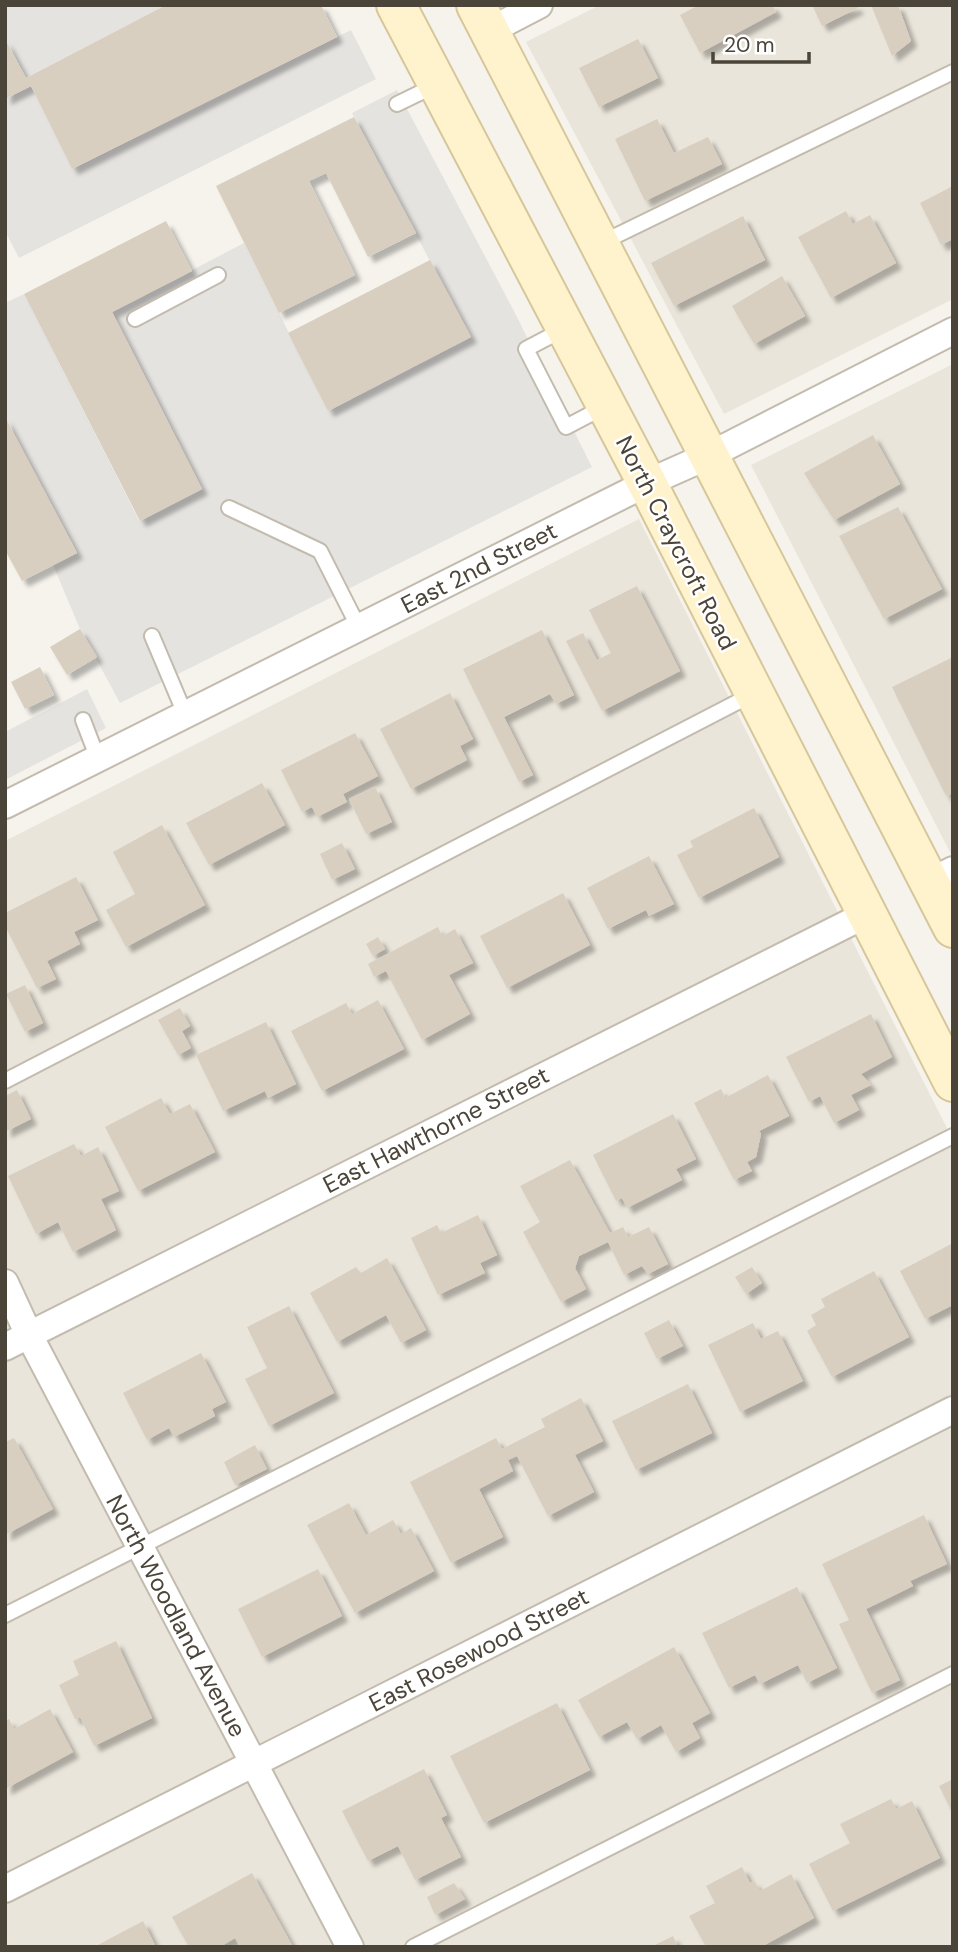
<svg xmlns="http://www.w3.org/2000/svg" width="958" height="1952" viewBox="0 0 958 1952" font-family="'DM Sans',sans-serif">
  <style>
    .residential { fill: #eae5da }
    .parking { fill: #e5e3e0 }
    .building { fill: #d8cfc1; filter: url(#shadow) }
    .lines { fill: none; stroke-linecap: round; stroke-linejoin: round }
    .service-casing { stroke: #c2bbae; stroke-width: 18 }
    .minor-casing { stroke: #c2bbae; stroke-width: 30 }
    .secondary-casing { stroke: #d6c79b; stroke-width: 42 }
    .service { stroke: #fff; stroke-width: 14 }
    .minor { stroke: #fff; stroke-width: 26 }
    .secondary { stroke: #fff3cd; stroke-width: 38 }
    .labels { text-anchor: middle; stroke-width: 5; stroke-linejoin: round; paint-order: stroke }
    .street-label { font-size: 24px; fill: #4b4439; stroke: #fff }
  </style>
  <defs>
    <filter id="shadow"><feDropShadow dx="6" dy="6" stdDeviation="2" flood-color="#0004"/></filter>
  </defs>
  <rect width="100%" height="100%" fill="#f6f3ec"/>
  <!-- residential -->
  <path class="residential" d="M600,5H953V299L724,414L526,42Z
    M953,364V858L751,465Z
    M639,519L953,1140V1947H5V841Z"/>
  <!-- parking -->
  <path class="parking" d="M5,5H166L26,78L5,39Z
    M351,30L376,79L19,258L5,231V99L31,86L72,169Z
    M397,90L515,313L592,467L120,703L80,629L53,565L77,553L5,417V303L24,294L139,521L202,489L112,312L244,243L328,411L470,337L352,113Z
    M87,689L106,728L5,780V732Z"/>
  <!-- building -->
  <path class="building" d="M166,5H321L337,37L72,169L31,86L5,99V39L26,78Z
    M699,5H772L776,12L700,53L680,15Z
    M812,5H856L858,8L822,26Z
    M871,5H898L911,41L892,56Z
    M638,39L658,78L599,107L579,68Z
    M354,117L416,233L368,257L326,173L309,181L355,275L279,313L216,186Z
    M657,119L674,153L708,137L722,164L645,201L615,139Z
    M953,186V239L941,245L920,203Z
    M846,211L853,224L870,215L896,263L831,298L798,237Z
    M743,216L765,260L674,306L651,263Z
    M166,221L192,271L112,312L202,489L140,521L24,294Z
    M430,260L471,337L328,411L288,333Z
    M782,276L805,316L754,344L732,306Z
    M5,417L77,553L22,581L5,550Z
    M873,435L900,484L834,520L804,473Z
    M898,507L942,589L884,619L839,536Z
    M637,586L680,671L602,711L566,641L583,633L597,660L611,653L589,610Z
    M80,629L97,657L67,675L50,647Z
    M542,630L574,695L556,704L550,694L504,717L533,775L519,782L463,669Z
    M953,657V793L946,796L892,687Z
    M40,667L54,695L25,709L11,682Z
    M450,693L473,739L460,746L467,760L411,789L380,729Z
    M355,733L378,776L343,794L347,802L317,817L312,807L302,812L281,770Z
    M262,783L285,825L209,865L186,823Z
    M375,787L392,822L366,834L349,799Z
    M754,808L779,857L699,898L677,855L693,847L690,841Z
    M162,825L205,905L126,947L106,910L135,894L113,852Z
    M342,843L355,869L332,880L320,854Z
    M649,856L674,904L649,916L646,910L608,929L587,888Z
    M76,877L98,920L74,932L80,944L47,961L56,979L37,988L5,926V913Z
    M563,893L590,945L507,988L480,936Z
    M438,927L442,936L455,929L473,963L449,975L470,1014L422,1040L386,971L374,977L368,964Z
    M378,937L385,949L373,956L366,944Z
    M25,985L43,1023L25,1032L6,994Z
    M378,1000L404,1049L322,1091L291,1031L346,1003L352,1014Z
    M180,1008L190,1026L182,1031L191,1048L178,1055L158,1020Z
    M871,1014L892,1057L861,1074L871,1085L851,1095L859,1110L834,1123L820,1096L809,1102L786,1057Z
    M266,1022L296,1084L268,1098L265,1091L223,1111L196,1055Z
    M768,1075L789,1116L759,1131L761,1134L756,1157L747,1162L752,1171L734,1180L694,1103L721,1089L725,1098Z
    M17,1090L31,1119L5,1132V1096Z
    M161,1098L170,1114L190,1104L215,1152L138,1191L105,1127Z
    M673,1114L696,1159L676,1169L682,1180L627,1208L622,1198L616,1201L593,1155Z
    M74,1144L81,1156L98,1147L119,1191L101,1199L116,1230L73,1252L58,1222L36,1234L8,1176Z
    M570,1160L610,1233L623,1227L628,1237L649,1227L668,1264L648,1274L642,1266L624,1275L608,1242L579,1256L575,1268L586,1289L561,1302L523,1232L540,1222L520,1186Z
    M478,1215L497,1255L480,1263L485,1273L438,1295L411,1238L437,1225L441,1233Z
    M953,1243V1305L925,1319L900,1271Z
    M387,1258L426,1330L401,1343L386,1315L337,1342L310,1293L356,1267L361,1273Z
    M752,1267L762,1283L746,1294L735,1277Z
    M874,1271L909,1337L832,1377L807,1331L816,1325L811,1315L825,1307L821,1299Z
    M289,1306L334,1393L269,1426L245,1379L267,1368L247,1327Z
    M669,1320L683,1346L657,1359L644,1333Z
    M753,1323L761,1339L778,1331L803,1381L740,1412L708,1345Z
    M201,1353L226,1402L212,1409L215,1416L174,1437L169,1428L147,1440L123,1393Z
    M688,1384L712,1433L636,1470L612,1421Z
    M581,1398L603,1441L575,1455L594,1492L548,1516L517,1456L508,1460L513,1471L479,1489L503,1537L451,1563L410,1482L496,1438L502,1449L545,1427L541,1419Z
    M14,1438L53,1509L5,1535V1442Z
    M255,1445L267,1469L235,1485L224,1462Z
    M349,1503L366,1535L393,1520L401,1534L411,1528L434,1571L355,1613L307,1525Z
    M924,1515L947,1564L910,1581L913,1586L866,1609L900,1680L872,1693L839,1624L849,1620L822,1564Z
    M318,1569L342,1616L262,1657L238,1609Z
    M797,1587L837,1668L807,1683L798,1665L760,1684L755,1675L729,1688L702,1633Z
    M116,1641L152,1718L94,1746L80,1717L75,1719L59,1685L79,1675L73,1661Z
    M674,1647L710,1713L692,1723L700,1738L676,1752L661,1725L637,1739L627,1722L599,1737L578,1700Z
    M557,1703L590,1770L484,1823L450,1756Z
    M50,1709L73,1752L5,1789V1721L9,1719L14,1729Z
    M424,1769L447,1815L441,1818L461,1857L415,1880L398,1846L368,1861L342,1811Z
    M953,1779V1814L939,1786Z
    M891,1799L896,1809L912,1801L940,1858L833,1911L809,1864L850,1843L840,1824Z
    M742,1867L750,1883L754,1881L760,1891L791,1874L814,1918L761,1947H706L689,1916L715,1903L706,1886Z
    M252,1873L293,1947H240L235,1938L220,1947H189L172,1917Z
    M454,1883L465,1899L435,1915L427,1897Z
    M143,1921L156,1947H94Z
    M673,1936L678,1947H651Z"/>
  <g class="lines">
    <defs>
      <path id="service" d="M397,104L436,85
        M601,243L953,72
        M135,319L218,275
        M564,329L526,349L566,427L604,407
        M229,508L320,551L359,628
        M152,636L185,714
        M83,720L98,759
        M5,1081L753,694
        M5,1615L953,1136
        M413,1947L953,1674"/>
      <path id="minor" d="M489,31L539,5
        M5,805L647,483L710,455L953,331
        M930,882L953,870
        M5,1283L29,1335L350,1947
        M5,1347L867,914
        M5,1889L953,1410"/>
      <path id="secondary" d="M396,5L647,483L953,1082
        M476,5L953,928"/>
    </defs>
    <!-- service casing -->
    <use href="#service" class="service-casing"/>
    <!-- minor casing -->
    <use href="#minor" class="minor-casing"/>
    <!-- secondary casing -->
    <use href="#secondary" class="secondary-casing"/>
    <!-- service -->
    <use href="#service" class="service"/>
    <!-- minor -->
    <use href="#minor" class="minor"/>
    <!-- secondary -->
    <use href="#secondary" class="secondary"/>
  </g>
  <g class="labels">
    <!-- street labels -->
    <g class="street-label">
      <text transform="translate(676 543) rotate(63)" y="8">North Craycroft Road</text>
      <text transform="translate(479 568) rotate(-27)" y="8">East 2nd Street</text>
      <text transform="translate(436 1130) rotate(-27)" y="8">East Hawthorne Street</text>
      <text transform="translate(176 1616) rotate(62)" y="8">North Woodland Avenue</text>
      <text transform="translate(479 1650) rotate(-27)" y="8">East Rosewood Street</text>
    </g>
  </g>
  <!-- border -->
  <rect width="958" height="1952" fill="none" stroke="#4b4439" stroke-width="14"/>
  <!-- scale -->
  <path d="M713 52v10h96v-10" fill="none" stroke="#4b4439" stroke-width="3.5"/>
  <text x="724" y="52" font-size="21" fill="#4b4439" stroke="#ffffff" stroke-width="5" paint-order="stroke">20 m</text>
</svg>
